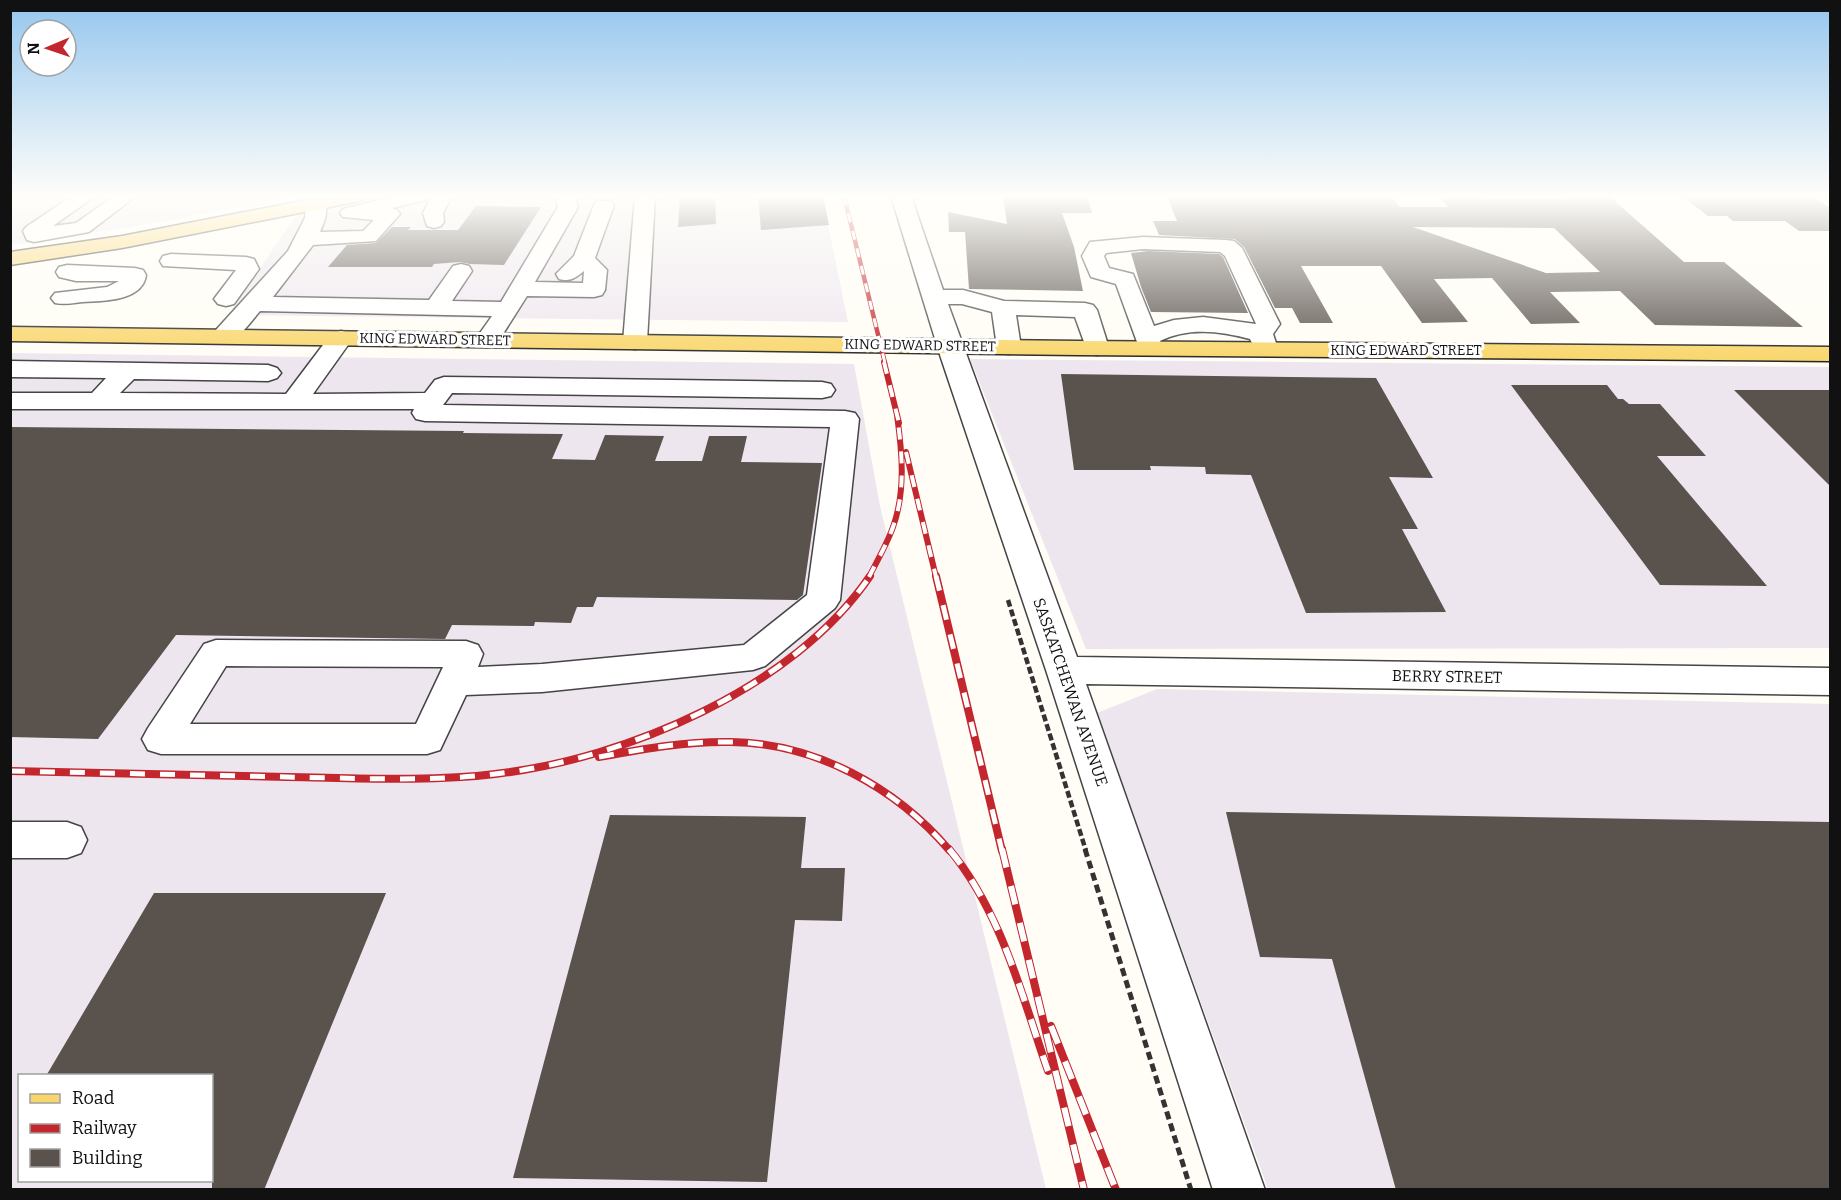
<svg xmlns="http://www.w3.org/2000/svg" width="1841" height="1200" viewBox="0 0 1841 1200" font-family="Bitter,serif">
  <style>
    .industrial { fill: #eee6ef; fill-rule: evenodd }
    .building { fill: #5a524d; fill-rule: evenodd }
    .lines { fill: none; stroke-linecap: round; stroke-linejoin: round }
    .minor-casing { stroke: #444; stroke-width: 3 }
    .major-casing { stroke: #222; stroke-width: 3 }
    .path-far1 { stroke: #333; stroke-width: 4.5; stroke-dasharray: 7 3; stroke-linecap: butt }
    .path { stroke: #333; stroke-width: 5; stroke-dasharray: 8 4.5; stroke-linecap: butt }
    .minor { fill: #fff; fill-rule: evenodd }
    .major { fill: #f9d66b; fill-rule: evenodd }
    .rail-far3-casing { stroke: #c4262e; stroke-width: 4.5 }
    .rail-far2-casing { stroke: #c4262e; stroke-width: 6 }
    .rail-far1-casing { stroke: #c4262e; stroke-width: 8 }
    .rail-casing { stroke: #c4262e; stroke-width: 8 }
    .rail-far3 { stroke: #fff; stroke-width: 3; stroke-dasharray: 9; stroke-linecap: butt }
    .rail-far2 { stroke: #fff; stroke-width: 4; stroke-dasharray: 12; stroke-linecap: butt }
    .rail-far1 { stroke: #fff; stroke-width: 5; stroke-dasharray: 15; stroke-linecap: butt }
    .rail { stroke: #fff; stroke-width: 6; stroke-dasharray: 19; stroke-linecap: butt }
    .labels { text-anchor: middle; stroke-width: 6; stroke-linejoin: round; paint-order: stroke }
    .far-street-label { font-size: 14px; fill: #111; stroke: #fff }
    .street-label { font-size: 16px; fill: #111; stroke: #fff }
  </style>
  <rect width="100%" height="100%" fill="#fffdf5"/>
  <!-- industrial -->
  <path class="industrial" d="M10,196H298L154,223L11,245Z
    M380,196H822L848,322L228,315L295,217Z
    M11,353L854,364L880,506L1046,1189L11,1190ZM20,1076H212V1180H20Z
    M970,359L1830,367V648L1086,649Z
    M1157,689L1830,704V1189H1268L1097,713Z"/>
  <!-- building -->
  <path class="building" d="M680,196H715L716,224L678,227Z
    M758,196H823L829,225L761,230Z
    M1003,196H1087L1092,213H1062L1074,247L1083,291L969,289L965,232H949L948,212L1007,224Z
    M1167,196H1390L1400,207H1448L1439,196H1482L1485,199H1564L1561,196H1609L1684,262H1724L1803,327L1655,325L1620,291L1550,292L1580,323L1531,324L1492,278L1434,279L1468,322L1422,323L1381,266H1301L1333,323H1300L1292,308H1275L1244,247L1235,239L1159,235L1153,221H1177ZM1413,227L1554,228L1600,272L1546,273Z
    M1682,196H1812L1830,208V231H1799L1785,221H1733L1727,216H1708Z
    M476,206L541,207L504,265L470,264L460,262L434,264L432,267H328L347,245L376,243L392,227H411L408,230H458Z
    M1148,251L1219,254L1223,257L1248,313L1151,312L1141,287L1131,253Z
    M1061,374L1376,378L1433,478L1389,477L1418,529H1402L1446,612L1306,613L1251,475L1206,474L1205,467L1150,466L1151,470H1074Z
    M1511,385H1607L1618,399H1623L1629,404H1660L1706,456H1657L1767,586L1660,585Z
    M1734,390H1830V486Z
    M10,427L464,431L463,433L563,434L552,459L595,460L605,435L664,436L655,461H702L709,436H747L741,462L822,463L803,595L797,600L597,597L593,607H577L571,623L535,622L534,626L452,625L445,639L176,635L98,739L10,737Z
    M1226,812L1830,822V1190H1396L1332,959L1260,957Z
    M610,815L806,817L801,868H845L842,921L795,920L767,1182L513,1178Z
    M154,893H386L264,1190H212V1076H46Z"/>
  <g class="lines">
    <defs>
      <path id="minor" d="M72,196H95L53,226L76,223L114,196H136L89,232L34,242L27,240L23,231L26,227Z
        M396,196H429L426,200L392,208L397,210L400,214L376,241L313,245L273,297L429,300L453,266L461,264L469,266L472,271L452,301L501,302L558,207L555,196H575L578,207L535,282L583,283L584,271C575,278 571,282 559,279L556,274L574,256L594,205L597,201H611L614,205L595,258L607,270L605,290L602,295L594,297L527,296L496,345L487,347L478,345L475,340L492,316L260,311C248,325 236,346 215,341L212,336L215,331L288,251L305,218L306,204L309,200H323C330,210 324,222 320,232L363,231L374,220L343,217L340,213L343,209Z
        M432,196H452L443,213L444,222L441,226L434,228L427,226L423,213Z
        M635,196H655L647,342L644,347L635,349L626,347L623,342Z
        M891,196H911L943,290H963L1004,301L1085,303L1093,305L1097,310L1109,348L1106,353L1097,355L1088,353L1075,317L1016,315L1021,347L1018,352L1009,354L1000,352L997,347L992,312L962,304H948L1077,657L1830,668V695L1086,684L1265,1190H1213L1046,670L941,358Z
        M1143,237L1226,240L1234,241L1242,248L1280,324L1273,334L1278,349L1275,354L1266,356L1257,354L1250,339C1220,331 1188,327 1160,341L1162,348L1159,353L1150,355L1141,353L1116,284L1091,277L1082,256L1090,242ZM1143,249L1220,252L1225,256L1256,324L1203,317L1174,320L1154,326L1133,274L1109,268L1104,256L1106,253Z
        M171,254L246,257L254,259L259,269L234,304L226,306L218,304L214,299L236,270L163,266L160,261L163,256Z
        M67,265L135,268L143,270L146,275C143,301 103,301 83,302C73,303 65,305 55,303L51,298L55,293L107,287L119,281H76L59,277L56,272L59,267Z
        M341,331L350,333L353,338L313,394L425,393L435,380L444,377L822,382L831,384L835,390L831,396L822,398L452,393L443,405L845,411L855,413L859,419L840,600L835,608L765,666L753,670L542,692L466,695L440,750L427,754H161L148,750L142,739L148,728L204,644L216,640L466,641L478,645L483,654L478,667L542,664L744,645L807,595L830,427L425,421L416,419L412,413L414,409H10V393H92L106,378L10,377V361L268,365L277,368L281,373L277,378L268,381L134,379L120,393L286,394L332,333ZM226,666L443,667L416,724H190Z
        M10,822H67L81,827L87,840L81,853L67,858H10Z"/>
      <path id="major" d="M327,196H365L362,200L355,202L122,248L10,265V252L122,236Z
        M10,327L1079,341L1830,347V361L1079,355L10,341Z"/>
    </defs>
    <!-- minor casing -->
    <use href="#minor" class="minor-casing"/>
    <!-- major casing -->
    <use href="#major" class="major-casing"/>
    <!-- path-far1 -->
    <path class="path-far1" d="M1008,600L1086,851"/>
    <!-- path -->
    <path class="path" d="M1085,849L1191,1190"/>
    <!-- minor -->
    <use href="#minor" class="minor"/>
    <!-- major -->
    <use href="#major" class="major"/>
    <defs>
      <path id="rail-far3" d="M844,196L885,363"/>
      <path id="rail-far2" d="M884,362L899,423
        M906,452L936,577
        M869,577C877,561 887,544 893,527C906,491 902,451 897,415"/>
      <path id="rail-far1" d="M936,576L1002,851
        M599,757C643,749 686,741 731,742C815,743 896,787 950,851
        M10,771C102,773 195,775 287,777C354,778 429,782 495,774C626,759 794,688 870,576"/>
      <path id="rail" d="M949,849C1001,911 1022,996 1048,1071
        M1002,849L1084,1190
        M1051,1026L1116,1190"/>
    </defs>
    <!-- rail-far3 casing -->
    <use href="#rail-far3" class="rail-far3-casing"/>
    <!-- rail-far2 casing -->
    <use href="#rail-far2" class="rail-far2-casing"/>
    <!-- rail-far1 casing -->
    <use href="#rail-far1" class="rail-far1-casing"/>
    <!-- rail casing -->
    <use href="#rail" class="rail-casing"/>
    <!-- rail-far3 -->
    <use href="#rail-far3" class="rail-far3"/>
    <!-- rail-far2 -->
    <use href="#rail-far2" class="rail-far2"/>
    <!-- rail-far1 -->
    <use href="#rail-far1" class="rail-far1"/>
    <!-- rail -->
    <use href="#rail" class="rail"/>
  </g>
  <!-- sky -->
  <linearGradient id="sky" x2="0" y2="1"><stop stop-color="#95c6ee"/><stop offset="0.54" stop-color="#fffefa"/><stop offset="1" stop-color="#fffefa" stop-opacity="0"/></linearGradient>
  <rect width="1841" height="364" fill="url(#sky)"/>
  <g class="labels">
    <!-- far-street labels -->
    <g class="far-street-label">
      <text transform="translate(435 339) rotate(1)" y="5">KING EDWARD STREET</text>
      <text transform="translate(920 345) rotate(1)" y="5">KING EDWARD STREET</text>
      <text x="1406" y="355">KING EDWARD STREET</text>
    </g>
    <!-- street labels -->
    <g class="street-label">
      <text transform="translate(1447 676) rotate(1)" y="6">BERRY STREET</text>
      <text transform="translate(1071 692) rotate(71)" y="6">SASKATCHEWAN AVENUE</text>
    </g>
  </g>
  <!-- border -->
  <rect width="1841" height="1200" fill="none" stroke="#111111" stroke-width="24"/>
  <!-- legend -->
  <rect x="18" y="1074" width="195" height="108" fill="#ffffff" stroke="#a0a0a0" stroke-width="1.5"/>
  <rect x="30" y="1094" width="30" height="9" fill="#f9d66b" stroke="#a0a0a0" stroke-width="1.5"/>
  <text x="72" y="1104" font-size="18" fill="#111111">Road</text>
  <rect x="30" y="1124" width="30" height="9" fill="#c4262e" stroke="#a0a0a0" stroke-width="1.5"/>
  <text x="72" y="1134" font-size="18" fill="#111111">Railway</text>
  <rect x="30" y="1149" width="30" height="18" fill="#5a524d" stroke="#a0a0a0" stroke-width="1.5"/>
  <text x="72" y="1164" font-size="18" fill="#111111">Building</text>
  <!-- north arrow -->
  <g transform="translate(48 48) rotate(268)"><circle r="28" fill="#ffffff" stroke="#a0a0a0" stroke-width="1.5"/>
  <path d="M0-4.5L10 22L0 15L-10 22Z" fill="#c4262e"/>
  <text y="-9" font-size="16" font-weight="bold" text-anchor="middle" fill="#111111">N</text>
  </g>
</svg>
